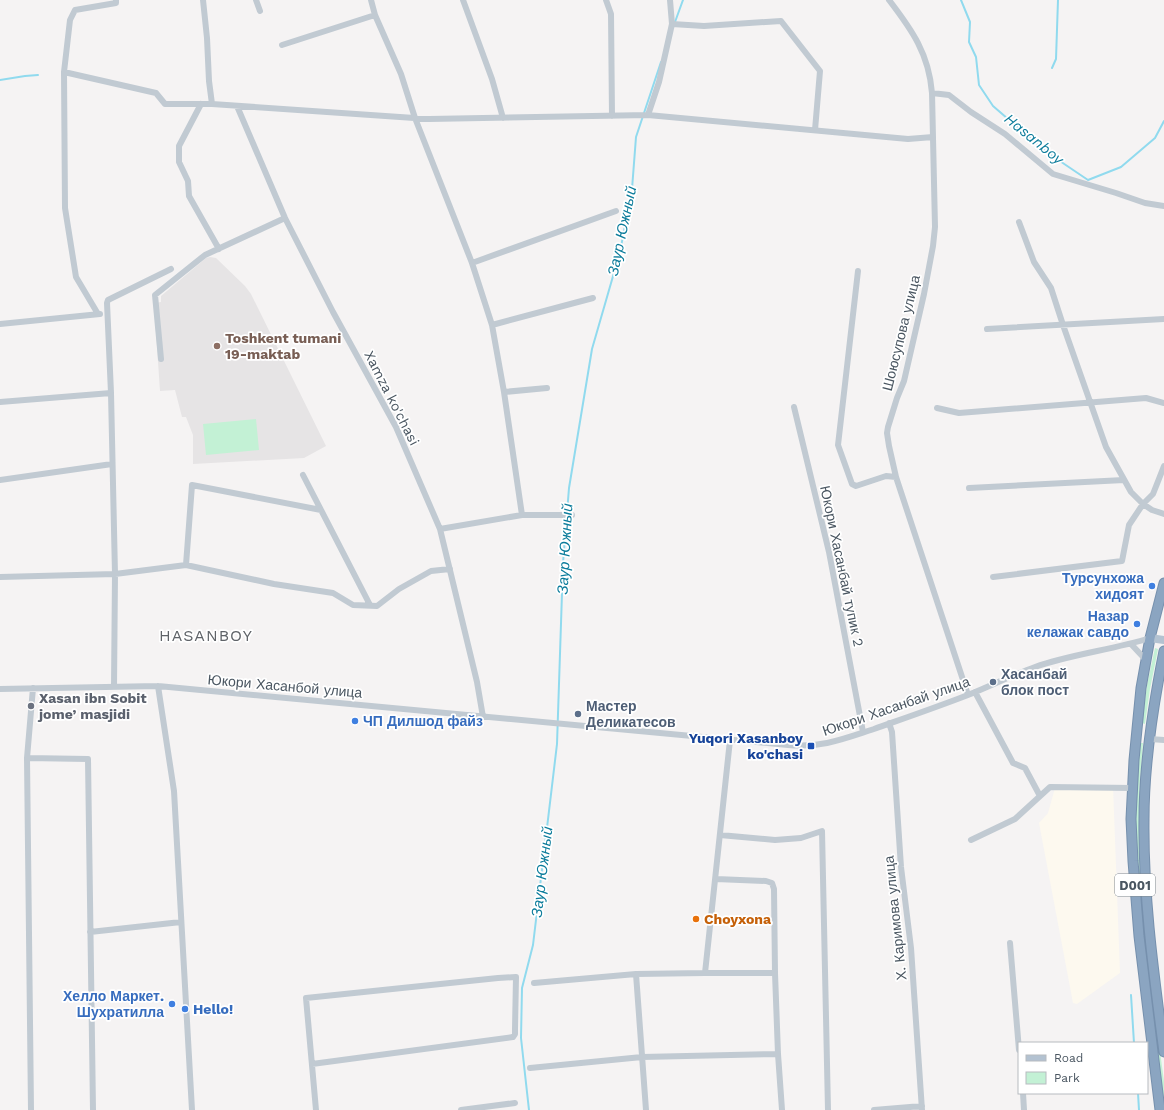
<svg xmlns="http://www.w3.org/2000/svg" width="1164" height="1110" viewBox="0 0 1164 1110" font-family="'Work Sans',sans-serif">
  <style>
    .commercial { fill: #fdf9ef }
    .education { fill: #e6e4e5 }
    .green { fill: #c3f1d5 }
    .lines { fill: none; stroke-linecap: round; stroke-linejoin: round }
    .stream { stroke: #90daee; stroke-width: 2 }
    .highway-casing { stroke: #7690ad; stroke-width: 11 }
    .minor { stroke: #c1cad2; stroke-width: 6 }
    .major { stroke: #b3c2d1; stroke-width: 8 }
    .highway { stroke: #8ba5c1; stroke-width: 9 }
    .education-dot { fill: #8d6e63; stroke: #fff; stroke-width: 1.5 }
    .shop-dot { fill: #3f7fe0; stroke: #fff; stroke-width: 1.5 }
    .service-dot { fill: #5c6f8a; stroke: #fff; stroke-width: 1.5 }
    .worship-dot { fill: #6b7280; stroke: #fff; stroke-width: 1.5 }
    .transit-dot { fill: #1a4fb4; stroke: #fff; stroke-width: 1.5 }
    .food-dot { fill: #e8710a; stroke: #fff; stroke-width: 1.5 }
    .labels { text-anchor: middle; stroke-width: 3.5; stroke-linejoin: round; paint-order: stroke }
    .shield { fill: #fff; stroke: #808990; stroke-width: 1 }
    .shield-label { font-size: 13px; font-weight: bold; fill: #4a5661 }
    .street-label { font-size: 14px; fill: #4a5661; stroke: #fff }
    .education-label { font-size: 14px; font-weight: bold; fill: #785e54; stroke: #fff; text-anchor: start }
    .shop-label { font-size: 14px; font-weight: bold; fill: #366cbe; stroke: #fff; text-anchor: end }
    .service-label { font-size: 14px; font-weight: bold; fill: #4e5e75; stroke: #fff; text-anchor: start }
    .worship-label { font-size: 14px; font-weight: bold; fill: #5b616d; stroke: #fff; text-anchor: start }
    .transit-label { font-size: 14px; font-weight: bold; fill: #164399; stroke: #fff; text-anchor: end }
    .food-label { font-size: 14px; font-weight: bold; fill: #c56008; stroke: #fff; text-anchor: start }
    .water-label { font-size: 15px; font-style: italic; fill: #0c7c9b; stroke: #fff }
    .quarter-label { font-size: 16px; letter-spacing: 1px; fill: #5f6368; stroke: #fff }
  </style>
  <rect width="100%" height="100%" fill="#f5f3f3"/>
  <!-- commercial -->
  <path class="commercial" d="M1113,786L1120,973L1077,1004L1073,1003L1039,823L1048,813L1055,788Z"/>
  <!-- education -->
  <path class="education" d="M210,257L216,258L245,286L251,294L326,446L304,458L193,464V435L186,417H182L175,390L160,391L154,303L161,302V296L206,258Z"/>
  <!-- green -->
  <path class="green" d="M256,419L259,450L206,455L203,424Z
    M1155,648L1158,649L1150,689L1145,724L1142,723L1147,685Z
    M1140,743H1143L1139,793L1141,876L1150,976L1164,1081V1110L1140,910L1136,826V793Z"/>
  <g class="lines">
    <!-- stream -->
    <path class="stream" d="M961,0L970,22L969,42L976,57L979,85L993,106L1045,151L1088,180L1121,167L1155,138L1164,121
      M675,22L683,0
      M1052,68L1056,59L1058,0
      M0,80L25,76L38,75
      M1131,995L1134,1043
      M1138,1093L1139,1110
      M529,1110L521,1038L522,988L533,945L557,744L563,563L569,488L592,349L620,252L632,189L636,137L661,62"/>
    <defs>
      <path id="highway" d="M1164,651C1153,706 1144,763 1144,819C1143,897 1154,975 1164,1052
        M1160,1110L1139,936L1133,861L1131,819L1134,760L1141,688L1150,638L1164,583"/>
    </defs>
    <!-- highway casing -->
    <use href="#highway" class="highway-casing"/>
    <!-- minor -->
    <path class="minor" d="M203,0L207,38L209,81L212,104
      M256,0L260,11
      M371,0L375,15L401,74L415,118L472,263L492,325L504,392L522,515
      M463,0L492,79L503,118
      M606,0L611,14L612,116
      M889,0C912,30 929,54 932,93L935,227L933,246L924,294L904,381L897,398L888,427L887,433L889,446L896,477L968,695
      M672,24L704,26L781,21L820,71L815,130
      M282,45L375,15
      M64,72L156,93L165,104H212L429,119L648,115L908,139L933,137
      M932,93L949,95L971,112L1005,134L1053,174L1116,193L1145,203L1164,206
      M201,104L179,146V162L188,181L189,196L219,249
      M237,106L285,218L333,312L396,427L440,529L477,682L483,717
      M648,115L659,82L672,24L670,0
      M1019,222L1034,262L1051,288L1063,325L1106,447L1131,492L1143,504L1152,510L1164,514
      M472,263L616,211
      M858,271L838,445L852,484L856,486L886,476L896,477
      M98,314L76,277L65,208L64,72L70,20L75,10L116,3V0
      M0,324L100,314
      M492,325L593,298
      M987,329L1164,319
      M161,359L155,295L205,255L285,218
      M504,392L547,388
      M0,402L111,393
      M794,407L829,552L863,732
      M937,408L959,413L1146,398L1164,403
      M303,475L370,605
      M0,480L112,464
      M969,488L1124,480
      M440,529L522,515H572
      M186,565L192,485L321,510
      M0,577L115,574L186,565L274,584L333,593L353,605L377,606L399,589L431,571L450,569
      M993,577L1122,561L1129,525L1143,504L1153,494L1164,466
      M1131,644L1145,659
      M158,686L174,791L192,1110
      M114,687L115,574L111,393L107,303L108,300L171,269
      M0,689L158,686L788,745C822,748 843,739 874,729C905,718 937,707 968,695C991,686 1012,675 1035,667C1072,654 1112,650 1150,638
      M975,692L1013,763L1025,768L1040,796
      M889,723L892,732L901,867L911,948L922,1110
      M1150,739L1164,740
      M27,758L88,759L93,1110
      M720,835L775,840L801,838L822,831L828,1110
      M971,840L1015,819L1050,787L1132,788
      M716,879L766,881L772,883L774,889L775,973L778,1054L782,1110
      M90,932L181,922
      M1010,943L1019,1050
      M705,973L730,740
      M636,974L646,1110
      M534,983L636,974L705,973H775
      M312,1064L513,1037L515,1034V1029L516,977L498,978L306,998L316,1110
      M530,1068L642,1057L778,1054
      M1023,1093L1024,1110
      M31,1110L27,758L33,688
      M461,1110L515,1103
      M874,1110L922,1106"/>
    <!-- major -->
    <path class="major" d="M1150,638L1164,640"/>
    <!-- highway -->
    <use href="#highway" class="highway"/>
  </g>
  <!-- markers -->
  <circle class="education-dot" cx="217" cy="346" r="4"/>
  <g class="shop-dot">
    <circle cx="1152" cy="586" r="4"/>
    <circle cx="1137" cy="624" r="4"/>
    <circle cx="355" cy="721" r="4"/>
    <circle cx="172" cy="1004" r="4"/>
    <circle cx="185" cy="1009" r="4"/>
  </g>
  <g class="service-dot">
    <circle cx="993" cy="682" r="4"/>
    <circle cx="578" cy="714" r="4"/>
  </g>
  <circle class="worship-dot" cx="31" cy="706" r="4"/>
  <rect class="transit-dot" x="807" y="742" width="8" height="8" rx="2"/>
  <circle class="food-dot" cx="696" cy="919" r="4"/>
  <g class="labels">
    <!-- shield labels -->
    <rect class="shield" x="1115" y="874" width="40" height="22" rx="3"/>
    <g class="shield-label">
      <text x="1135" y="890">D001</text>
    </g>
    <!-- street labels -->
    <g class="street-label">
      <text transform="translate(901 333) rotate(-76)" y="5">Шоюсупова улица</text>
      <text transform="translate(392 398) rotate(63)" y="5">Xamza ko'chasi</text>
      <text transform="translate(842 566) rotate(78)" y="5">Юкори Хасанбай тупик 2</text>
      <text transform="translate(285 686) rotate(5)" y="5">Юкори Хасанбой улица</text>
      <text transform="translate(896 706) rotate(-19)" y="5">Юкори Хасанбай улица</text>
      <text transform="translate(895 918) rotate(-96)" y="5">Х. Каримова улица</text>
    </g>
    <!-- education labels -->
    <g class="education-label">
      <text x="225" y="343">Toshkent tumani<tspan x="225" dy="16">19-maktab</tspan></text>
    </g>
    <!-- shop labels -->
    <g class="shop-label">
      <text x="1144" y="583">Турсунхожа<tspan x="1144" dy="16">хидоят</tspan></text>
      <text x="1129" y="621">Назар<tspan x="1129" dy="16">келажак савдо</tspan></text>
      <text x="363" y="726" text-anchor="start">ЧП Дилшод файз</text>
      <text x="164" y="1001">Хелло Маркет.<tspan x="164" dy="16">Шухратилла</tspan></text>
      <text x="193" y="1014" text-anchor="start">Hello!</text>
    </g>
    <!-- service labels -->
    <g class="service-label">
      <text x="1001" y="679">Хасанбай<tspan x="1001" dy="16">блок пост</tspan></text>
      <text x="586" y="711">Мастер<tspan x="586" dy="16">Деликатесов</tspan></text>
    </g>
    <!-- worship labels -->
    <g class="worship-label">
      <text x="39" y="703">Xasan ibn Sobit<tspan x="39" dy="16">jome’ masjidi</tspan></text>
    </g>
    <!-- transit labels -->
    <g class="transit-label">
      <text x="803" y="743">Yuqori Xasanboy<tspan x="803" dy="16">ko'chasi</tspan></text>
    </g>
    <!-- food labels -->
    <g class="food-label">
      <text x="704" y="924">Choyxona</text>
    </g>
    <!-- water labels -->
    <g class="water-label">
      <text transform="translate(1034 139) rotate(39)" y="5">Hasanboy</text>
      <text transform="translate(622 231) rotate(-78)" y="5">Заур Южный</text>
      <text transform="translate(565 549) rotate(-87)" y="5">Заур Южный</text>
      <text transform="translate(542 872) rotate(-83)" y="5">Заур Южный</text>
    </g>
    <!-- quarter labels -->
    <g class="quarter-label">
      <text x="206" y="641">HASANBOY</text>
    </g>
  </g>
  <!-- legend -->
  <rect x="1018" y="1042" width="130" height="52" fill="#ffffff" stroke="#b7bbc0"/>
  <rect x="1026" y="1055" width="20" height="6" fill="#b3c2d1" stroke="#b7bbc0"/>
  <text x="1054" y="1062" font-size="12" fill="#4a5661">Road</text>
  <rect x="1026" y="1072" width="20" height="12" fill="#c3f1d5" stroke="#b7bbc0"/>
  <text x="1054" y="1082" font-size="12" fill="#4a5661">Park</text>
</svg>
